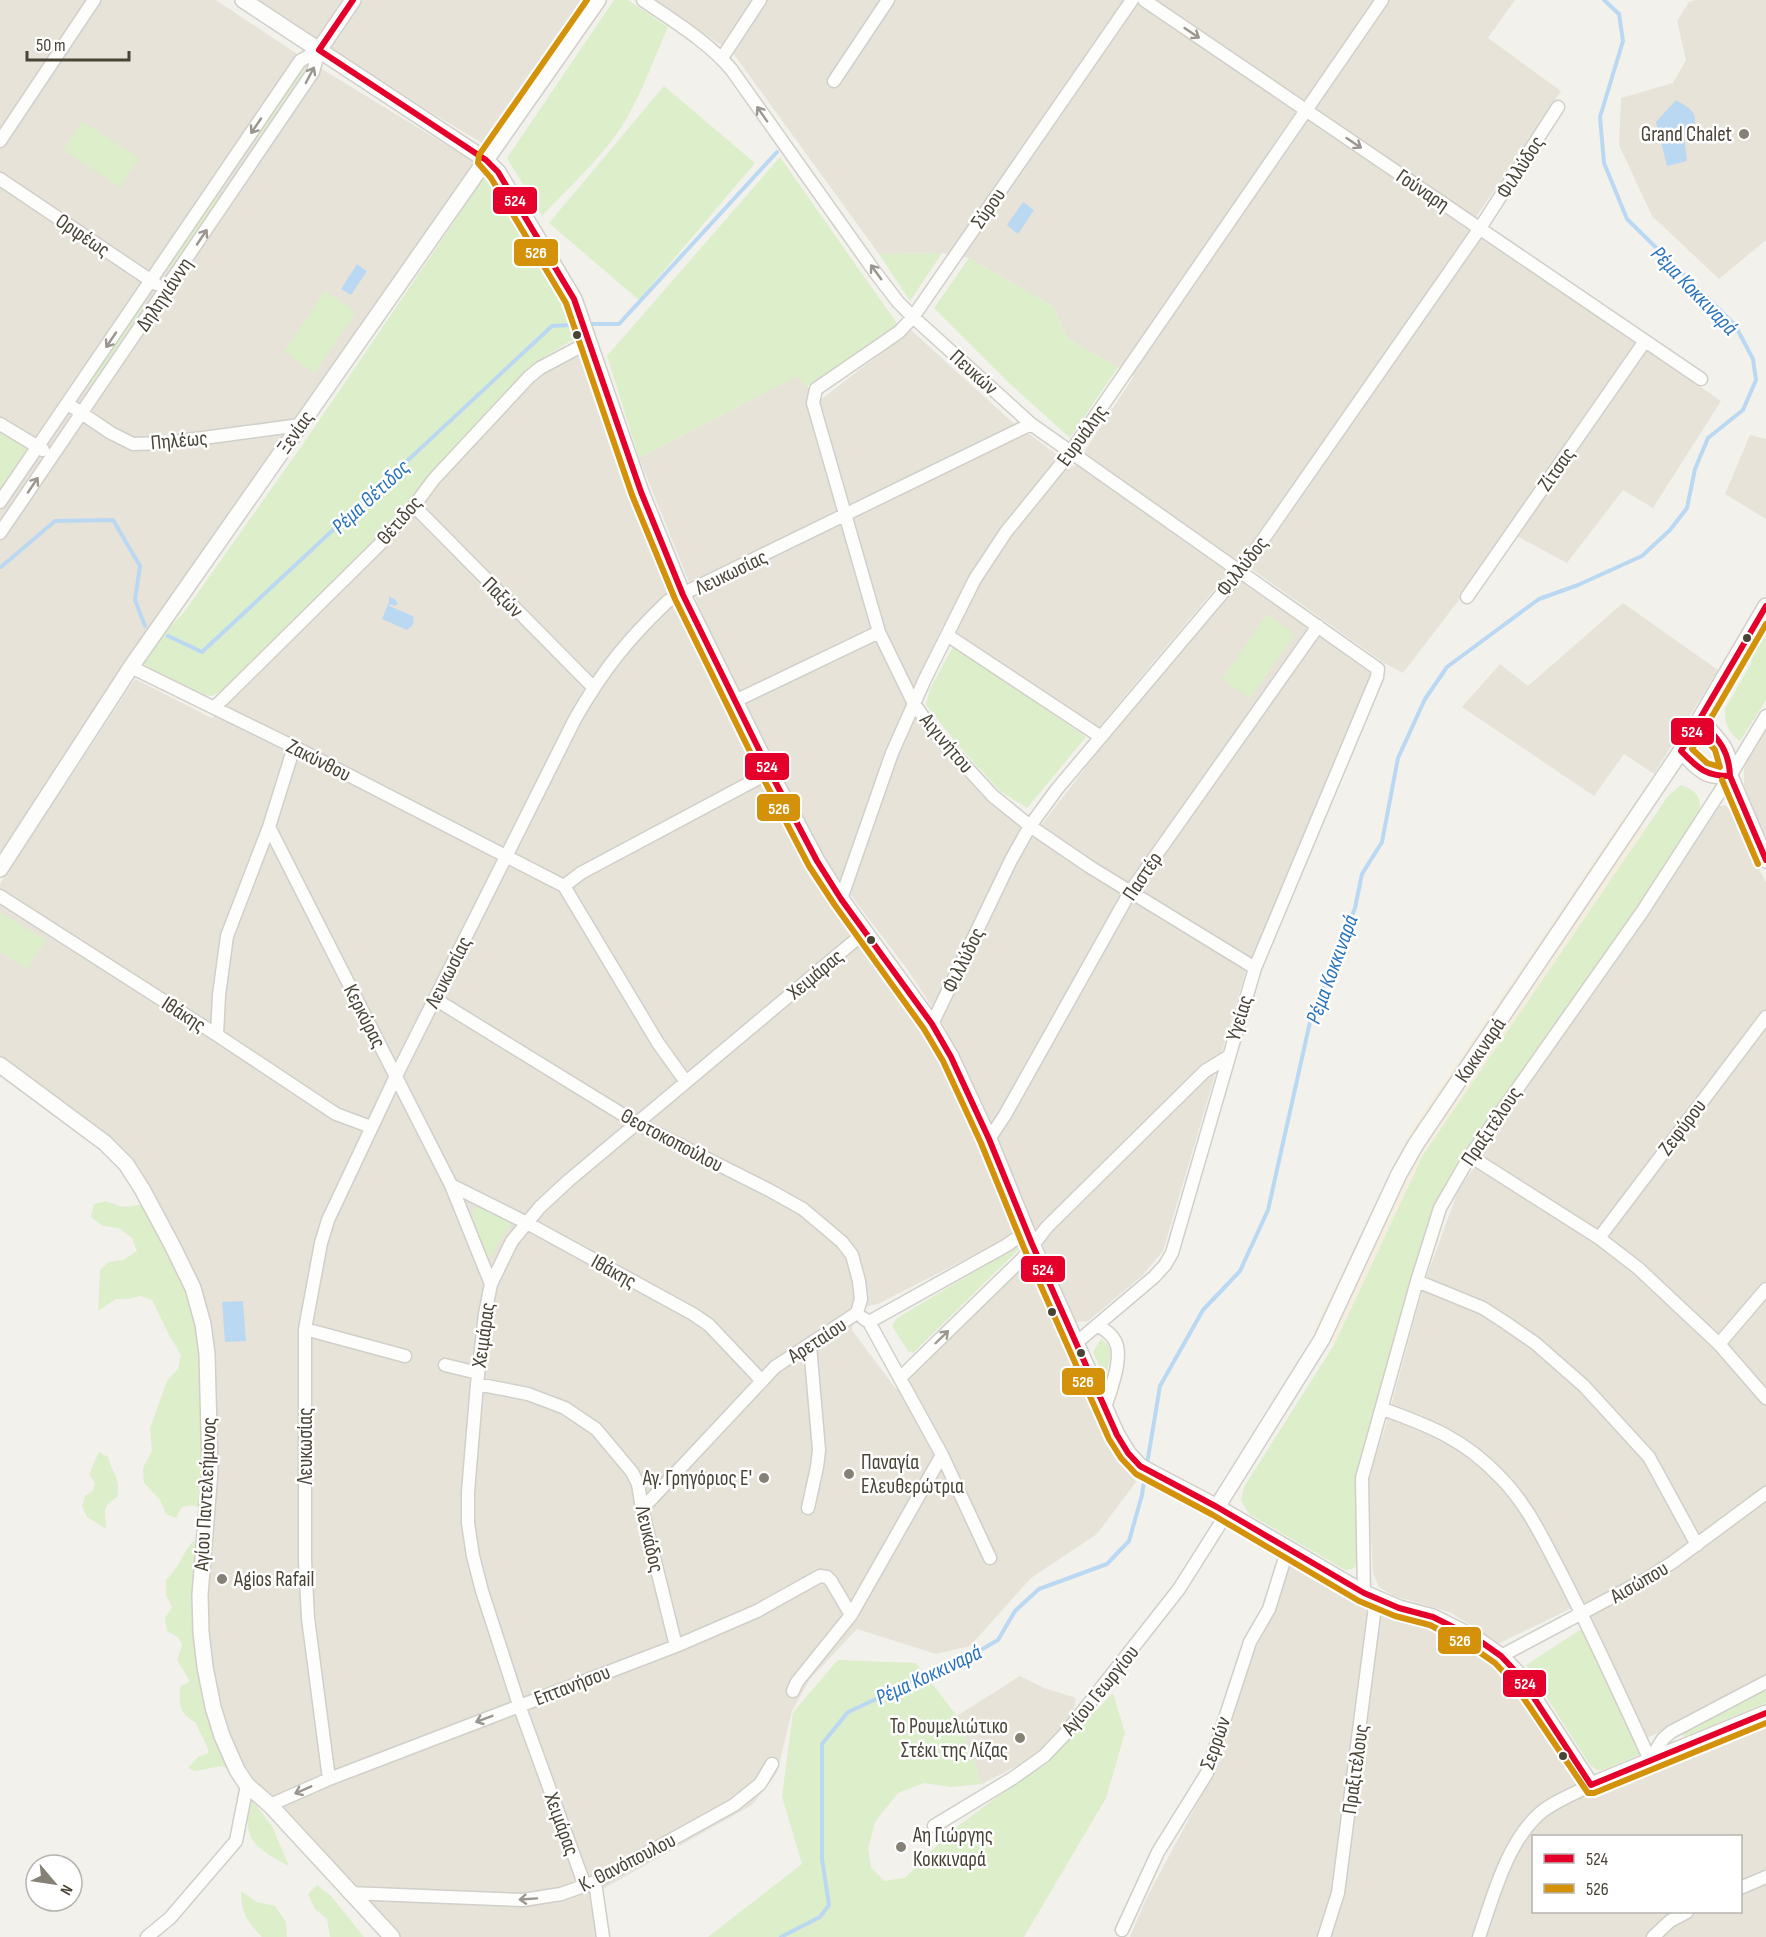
<svg xmlns="http://www.w3.org/2000/svg" width="1766" height="1937" viewBox="0 0 1766 1937" font-family="'Sofia Sans Condensed',sans-serif">
  <style>
    .residential { fill: #e7e3d9; fill-rule: evenodd }
    .commercial { fill: #f5eedf }
    .green { fill: #ddeecb }
    .water { fill: #bbd8f2 }
    .lines { fill: none; stroke-linecap: round; stroke-linejoin: round }
    .stream { stroke: #bbd8f2; stroke-width: 4 }
    .minor-casing { stroke: #d0cfc9; stroke-width: 15 }
    .tertiary-casing { stroke: #d0cfc9; stroke-width: 18 }
    .minor { stroke: #fdfdfc; stroke-width: 12 }
    .tertiary { stroke: #fdfdfc; stroke-width: 15 }
    .bus-1-casing { stroke: #fff; stroke-width: 10 }
    .bus-2-casing { stroke: #fff; stroke-width: 10 }
    .bus-1 { stroke: #e4002b; stroke-width: 6 }
    .bus-2 { stroke: #d4920b; stroke-width: 6 }
    .oneway { stroke: #9b9790 }
    .poi-dot { fill: #858176; stroke: #fff; stroke-width: 2 }
    .bus-dot { fill: #4a4437; stroke: #fff; stroke-width: 2 }
    .labels { text-anchor: middle; stroke-width: 5; stroke-linejoin: round; paint-order: stroke }
    .poi-label { font-size: 21px; fill: #4a4437; stroke: #fff; text-anchor: end }
    .street-label { font-size: 21px; fill: #4a4437; stroke: #fff }
    .water-label { font-size: 22px; font-style: italic; fill: #2973bd; stroke: #fff }
    .line-badge { stroke: #fff; stroke-width: 2 }
    .badge-label { font-size: 16px; text-anchor: middle; font-weight: bold; fill: #fff }
  </style>
  <rect width="100%" height="100%" fill="#f2f1ec"/>
  <!-- residential -->
  <path class="residential" d="M0,0H216L294,52L476,163L347,348L223,521L123,666L0,853Z
    M246,0H342L313,43Z
    M363,0H588L487,146L329,51Z
    M654,0H1515L1488,38L1561,91L1468,229L1721,401L1653,508L1623,490L1567,563L1506,530L1462,596L1403,673L1384,663L1239,560L1099,727L943,625L905,707L962,774L1033,836L1099,750L1242,580L1374,672L1246,970L1163,1251L1142,1276L1088,1321L1076,1322L997,1139L944,1025L907,969L824,860L706,624L639,458L799,375L819,401L911,330L1010,420L1074,467L1134,376L1068,339L1053,306L969,258L942,253L879,254L733,53Z
    M1696,0H1766V240L1719,279L1652,216L1619,145L1621,98L1673,83L1686,60L1677,21L1689,2Z
    M581,354L650,542L732,713L808,866L938,1047L976,1132L1015,1234L878,1304L854,1309L852,1330L896,1389L1020,1269L1030,1264L1101,1428L1136,1482L1097,1534L1031,1578L970,1646L936,1654L857,1629L810,1679L792,1711L777,1773L752,1805L603,1889L610,1937H401L250,1783L230,1734L211,1669L206,1590L216,1467L215,1350L204,1296L188,1259L144,1177L125,1154L0,1058V884L135,679L212,718L319,614L377,553L453,465L540,374Z
    M1750,435L1766,439V519L1725,494Z
    M1623,603L1718,670L1654,774L1624,754L1594,796L1462,707L1500,664L1528,686Z
    M1766,727V838L1744,786V765Z
    M1724,805L1731,809L1766,883V1677L1647,1738L1582,1603L1500,1643L1491,1640L1472,1626L1449,1612L1394,1596L1379,1587L1373,1573L1368,1479L1385,1428L1425,1281L1458,1191L1715,808Z
    M1289,1565L1336,1593L1369,1610L1424,1625L1495,1662L1513,1678L1586,1797L1766,1725V1937H1130L1146,1899L1222,1757L1245,1670L1275,1609ZM1534,1836H1740V1912H1534Z
    M1020,1676L1044,1688L1076,1698L1073,1714L1047,1746L1023,1763L982,1784L957,1716Z"/>
  <!-- commercial -->
  <path class="commercial" d="M1624,816L1645,829L1423,1155L1334,1344L1313,1332L1411,1131Z"/>
  <!-- green -->
  <path class="green" d="M614,0H628L668,27C654,58 643,91 625,121C606,154 569,187 542,216L507,158Z
    M305,68L307,73L263,139L256,135L301,69Z
    M664,86L755,163L639,300L549,223Z
    M82,121L139,158L120,187L63,150Z
    M780,157L898,325L806,387L798,376L639,458L607,356Z
    M484,178H491C522,230 558,280 576,338L539,360L412,497L404,512L334,585L222,691L212,696L205,695L145,666L144,663L165,632L185,611L301,447Z
    M218,197L219,201L174,269H170L168,265L214,198Z
    M942,253L910,301L879,254Z
    M969,258L1053,306L1068,339L1118,367L1070,438L1007,381L934,308Z
    M325,291L356,312L315,373L284,352Z
    M142,303L147,306L93,387L88,383Z
    M0,431L28,447L0,489Z
    M1267,614L1295,634L1250,698L1222,679Z
    M1766,633V700L1740,741C1729,733 1724,723 1725,709L1751,664L1752,657Z
    M954,645L1086,737L1027,808L1000,791L958,745L926,705L930,689Z
    M1681,785C1693,789 1703,796 1699,811C1696,824 1669,860 1660,874C1600,967 1532,1056 1467,1147L1446,1182L1427,1227L1359,1463L1355,1502L1359,1561C1356,1568 1352,1570 1345,1570L1249,1514L1241,1500L1244,1487L1334,1345L1423,1155L1668,796Z
    M0,912L46,940L28,969L0,952Z
    M106,1201L122,1207L139,1205L147,1208L193,1302L201,1347L203,1418L202,1509L193,1505L182,1507L176,1518L166,1514L160,1500L144,1483L143,1468L152,1451L150,1428L167,1381L178,1369L181,1355L170,1337L152,1300L140,1296L129,1299H116L98,1311L100,1270L109,1262L123,1260L137,1251L132,1238L119,1228L103,1226L91,1217L94,1204Z
    M477,1206H483L512,1221L489,1260H487L472,1213Z
    M1018,1246L1020,1248L913,1353L908,1351L892,1326L897,1318Z
    M1101,1339C1117,1349 1108,1363 1105,1378L1093,1352Z
    M99,1452L108,1457C112,1474 121,1477 117,1497C100,1508 106,1511 106,1529L87,1517L82,1506L85,1496L93,1491L95,1483L89,1474Z
    M194,1540L196,1553L192,1582L193,1626L199,1673L232,1771L222,1766L195,1771L188,1768L199,1756L209,1753C206,1740 200,1735 196,1723C179,1713 179,1706 180,1687L190,1681L177,1660L182,1645L178,1637L167,1631L165,1618L172,1607L166,1595V1580C180,1567 182,1553 194,1540Z
    M1583,1628L1640,1752L1639,1755L1603,1770H1597L1590,1765L1526,1665Z
    M838,1660L916,1663L957,1716L982,1784L951,1787L924,1783L898,1793L875,1822L868,1849L871,1867L884,1881L905,1878L950,1832L1051,1757L1113,1693L1125,1733L1106,1798L1024,1937H708L802,1864L782,1797L793,1712Z
    M1766,1688V1703L1684,1737L1681,1732Z
    M251,1799L272,1826L289,1866C254,1847 241,1840 251,1799Z
    M317,1885L331,1896L364,1937H330L327,1919L315,1909L308,1894Z
    M241,1891L257,1902L275,1906L286,1922L287,1937H262C247,1922 241,1913 241,1891Z"/>
  <!-- water -->
  <path class="water" d="M1676,100C1696,111 1703,119 1684,136L1687,161L1667,166L1656,122Z
    M1023,202L1034,210L1018,234L1007,225Z
    M357,264L367,271L351,295L341,289Z
    M389,597L395,599L398,604L395,606L390,604L389,606L413,616L414,622L412,626L407,630L382,619L389,602Z
    M243,1301L246,1341L225,1342L222,1302Z"/>
  <g class="lines">
    <!-- stream -->
    <path class="stream" d="M591,324H619L777,152
      M1,567L55,521L113,520L140,566L135,600L145,626
      M168,636L202,652L552,326L571,325
      M1147,1464L1160,1386L1203,1310L1240,1271L1268,1210L1310,1022L1355,908L1362,874L1382,842L1398,758L1425,699L1447,667L1539,599L1578,585L1642,556L1670,530L1687,508L1695,469L1708,438L1743,410L1756,380L1753,359L1735,325L1627,219L1604,163L1600,117L1623,41L1619,14L1604,0
      M781,1937L820,1917L829,1905L822,1859V1744L848,1712L900,1688L933,1669L979,1651L998,1640L1015,1611L1039,1589L1107,1564L1129,1541L1142,1495L1145,1474"/>
    <defs>
      <path id="minor" d="M643,0C673,21 707,41 731,69L875,272L898,302L913,317L1031,424L1378,669L1377,677L1255,968L1172,1253L1165,1265L1154,1277L1076,1343
        M1132,0L913,317L899,332L816,389L813,403L879,632L914,704L935,733L993,796L1030,826L1090,867L1255,968
        M1144,0L1701,379
        M722,58L760,0
        M834,81L888,0
        M0,141L94,0
        M0,179L156,284
        M68,404L111,433L133,444L166,443L300,425
        M0,424L43,450
        M0,502L300,61L319,50
        M414,506L593,687
        M0,533L313,72L319,50
        M1467,597L1645,341
        M947,635L1101,737
        M131,667L294,747L564,886L658,1043L686,1082
        M735,701L879,632
        M214,708L379,545L414,506L434,479L529,377L540,368L589,342
        M294,747L269,827L451,1185L491,1284
        M564,886L581,873L770,772
        M0,896L217,1035L336,1114L371,1127
        M841,899L892,753L925,679L975,579L1006,532L1070,453L1382,0
        M435,999L638,1124L769,1190L803,1209L842,1242L852,1255L859,1281L861,1299L857,1313
        M932,1024L1011,860L1030,826L1057,789L1241,571L1480,228L1558,107
        M217,1035L219,995L227,936L269,827
        M989,1139L1005,1115L1130,892L1318,626
        M1470,1156L1599,1238L1638,1268L1719,1344L1766,1398
        M451,1185L527,1223L693,1314L709,1325L761,1380
        M1599,1238L1766,1017
        M1417,1281L1483,1308L1506,1323L1535,1343L1584,1386L1649,1457L1697,1545
        M863,1318L869,1322L1007,1245L1027,1231
        M869,1322L942,1455L990,1558
        M1097,1325C1104,1329 1112,1334 1115,1341C1124,1357 1110,1391 1105,1408
        M305,1329L405,1356
        M1719,1344L1766,1289
        M445,1365L478,1373
        M900,1378L1022,1259L1047,1227L1205,1071L1228,1057
        M477,1384L528,1394L565,1408L596,1429L632,1472L638,1484L642,1509L676,1646
        M1383,1409C1430,1426 1464,1439 1500,1477C1527,1504 1543,1539 1561,1573C1593,1635 1621,1697 1650,1760
        M808,1508L817,1467L819,1450L810,1346
        M642,1509L775,1367L857,1313
        M1364,1593L1362,1478L1417,1281L1440,1208L1470,1156L1642,912L1730,776L1766,716
        M1501,1656L1648,1578L1673,1562L1766,1493
        M793,1691L797,1682L851,1615L942,1455
        M1650,1760L1663,1739L1671,1732L1766,1682
        M329,1779L308,1618L305,1560V1329L321,1243L328,1220L396,1076L575,719C603,670 627,640 668,601L1031,424
        M270,1805L329,1779L676,1646L757,1611L820,1576L827,1577L831,1581L851,1615
        M934,1826L1013,1778L1044,1756L1065,1734L1179,1589L1227,1513
        M595,1882L603,1937
        M585,1886L519,1705L482,1591L473,1556L468,1523V1492L477,1384L485,1314L491,1284L512,1241L540,1207L568,1181L865,932
        M1740,1888L1766,1877
        M349,1893L523,1900L561,1894L595,1882L734,1805L760,1784L772,1764
        M1122,1930L1158,1852L1207,1773L1250,1642L1269,1609L1288,1548
        M147,1937L170,1918L236,1841L247,1785
        M1324,1937L1338,1893L1376,1599
        M1479,1937C1493,1897 1506,1845 1538,1815C1552,1802 1574,1794 1591,1785
        M1653,1937L1670,1921L1687,1912"/>
      <path id="tertiary" d="M243,0L486,160L498,172L574,299L641,492L683,595L770,772L817,861L841,899L932,1024L951,1057L989,1139L1032,1244L1117,1435L1128,1453L1140,1466L1158,1476L1217,1507L1364,1593L1399,1608L1433,1617L1477,1639L1501,1656L1519,1675L1591,1785L1766,1713
        M319,50L353,0
        M1681,751C1700,769 1702,777 1730,776C1730,747 1719,741 1700,720
        M1730,776L1766,860
        M0,869L131,667L598,0
        M0,1065L105,1143L126,1164L142,1189L172,1245L193,1288L203,1324L207,1354L210,1471L200,1595L201,1632L205,1667L213,1707L222,1736L237,1770L247,1785L270,1805L392,1937
        M1217,1507L1322,1339L1399,1174L1416,1144L1681,751L1766,606"/>
    </defs>
    <!-- minor casing -->
    <use href="#minor" class="minor-casing"/>
    <!-- tertiary casing -->
    <use href="#tertiary" class="tertiary-casing"/>
    <!-- minor -->
    <use href="#minor" class="minor"/>
    <!-- tertiary -->
    <use href="#tertiary" class="tertiary"/>
    <defs>
      <path id="bus-1" d="M353,0L319,50L486,160L498,172L574,299L641,492L683,595L770,772L817,861L841,899L932,1024L951,1057L989,1139L1032,1244L1117,1435L1128,1453L1140,1466L1217,1507L1364,1593L1399,1608L1433,1617L1477,1639L1501,1656L1519,1675L1591,1785L1766,1713
        M1700,720C1718,739 1729,749 1730,776C1705,776 1698,768 1681,751L1766,606
        M1730,776L1766,860"/>
      <path id="bus-2" d="M587,0L479,155L478,163L491,178L566,303L632,495L675,599L762,776L809,866L834,904L924,1029L943,1061L981,1143L1024,1248L1109,1439L1121,1458L1136,1474L1213,1515L1359,1601L1395,1616L1430,1625L1472,1647L1495,1663L1512,1681L1588,1793H1594L1766,1723
        M1711,718L1766,624
        M1701,734L1715,750L1720,767L1707,763L1692,749Z
        M1722,780L1758,864"/>
    </defs>
    <!-- bus-1 casing -->
    <use href="#bus-1" class="bus-1-casing"/>
    <!-- bus-2 casing -->
    <use href="#bus-2" class="bus-2-casing"/>
    <!-- bus-1 -->
    <use href="#bus-1" class="bus-1"/>
    <!-- bus-2 -->
    <use href="#bus-2" class="bus-2"/>
  </g>
  <!-- one-way arrows -->
  <defs><path id="oneway-shaft" d="M-6 0H5M1.5-3L5.5 0L1.5 3" fill="none" stroke-width="1.6" stroke-linecap="round" stroke-linejoin="round" transform="scale(1.5)"/></defs>
  <g class="oneway">
    <use href="#oneway-shaft" transform="translate(1192 33) rotate(34)"/>
    <use href="#oneway-shaft" transform="translate(310 75) rotate(-62)"/>
    <use href="#oneway-shaft" transform="translate(762 114) rotate(-125)"/>
    <use href="#oneway-shaft" transform="translate(256 126) rotate(124)"/>
    <use href="#oneway-shaft" transform="translate(1354 143) rotate(34)"/>
    <use href="#oneway-shaft" transform="translate(202 237) rotate(-56)"/>
    <use href="#oneway-shaft" transform="translate(876 272) rotate(-126)"/>
    <use href="#oneway-shaft" transform="translate(111 340) rotate(124)"/>
    <use href="#oneway-shaft" transform="translate(33 485) rotate(-56)"/>
    <use href="#oneway-shaft" transform="translate(942 1337) rotate(-44)"/>
    <use href="#oneway-shaft" transform="translate(484 1719) rotate(159)"/>
    <use href="#oneway-shaft" transform="translate(303 1790) rotate(156)"/>
    <use href="#oneway-shaft" transform="translate(528 1899) rotate(176)"/>
  </g>
  <!-- markers -->
  <g class="poi-dot">
    <circle cx="1744" cy="134" r="6"/>
    <circle cx="849" cy="1474" r="6"/>
    <circle cx="764" cy="1478" r="6"/>
    <circle cx="222" cy="1579" r="6"/>
    <circle cx="1020" cy="1738" r="6"/>
    <circle cx="901" cy="1847" r="6"/>
  </g>
  <g class="bus-dot">
    <circle cx="577" cy="335" r="5"/>
    <circle cx="1747" cy="638" r="5"/>
    <circle cx="871" cy="940" r="5"/>
    <circle cx="1052" cy="1312" r="5"/>
    <circle cx="1081" cy="1353" r="5"/>
    <circle cx="1563" cy="1756" r="5"/>
  </g>
  <g class="labels">
    <!-- poi labels -->
    <g class="poi-label">
      <text x="1732" y="141">Grand Chalet</text>
      <text x="861" y="1469" text-anchor="start">Παναγία<tspan x="861" dy="24">Ελευθερώτρια</tspan></text>
      <text x="752" y="1485">Αγ. Γρηγόριος Ε'</text>
      <text x="234" y="1586" text-anchor="start">Agios Rafail</text>
      <text x="1008" y="1733">Το Ρουμελιώτικο<tspan x="1008" dy="24">Στέκι της Λίζας</tspan></text>
      <text x="913" y="1842" text-anchor="start">Αη Γιώργης<tspan x="913" dy="24">Κοκκιναρά</tspan></text>
    </g>
    <!-- street labels -->
    <g class="street-label">
      <text transform="translate(1520 167) rotate(-57)" y="7">Φιλλύδος</text>
      <text transform="translate(1423 190) rotate(34)" y="7">Γούναρη</text>
      <text transform="translate(988 208) rotate(-55)" y="7">Σύρου</text>
      <text transform="translate(83 235) rotate(34)" y="7">Ορφέως</text>
      <text transform="translate(164 294) rotate(-56)" y="7">Δηληγιάννη</text>
      <text transform="translate(974 372) rotate(42)" y="7">Πευκών</text>
      <text transform="translate(295 432) rotate(-55)" y="7">Ξενίας</text>
      <text transform="translate(1082 435) rotate(-54)" y="7">Ευρυάλης</text>
      <text transform="translate(179 440) rotate(-5)" y="7">Πηλέως</text>
      <text transform="translate(1556 469) rotate(-55)" y="7">Ζίτσας</text>
      <text transform="translate(399 520) rotate(-49)" y="7">Θέτιδος</text>
      <text transform="translate(1242 566) rotate(-52)" y="7">Φιλλύδος</text>
      <text transform="translate(731 572) rotate(-26)" y="7">Λευκωσίας</text>
      <text transform="translate(503 597) rotate(45)" y="7">Παξών</text>
      <text transform="translate(947 743) rotate(50)" y="7">Αιγινήτου</text>
      <text transform="translate(319 760) rotate(27)" y="7">Ζακύνθου</text>
      <text transform="translate(1142 876) rotate(-56)" y="7">Παστέρ</text>
      <text transform="translate(963 960) rotate(-64)" y="7">Φιλλύδος</text>
      <text transform="translate(448 972) rotate(-63)" y="7">Λευκωσίας</text>
      <text transform="translate(815 974) rotate(-40)" y="7">Χειμάρας</text>
      <text transform="translate(184 1014) rotate(33)" y="7">Ιθάκης</text>
      <text transform="translate(365 1016) rotate(63)" y="7">Κερκύρας</text>
      <text transform="translate(1239 1018) rotate(-73)" y="7">Υγείας</text>
      <text transform="translate(1480 1050) rotate(-56)" y="7">Κοκκιναρά</text>
      <text transform="translate(1491 1126) rotate(-56)" y="7">Πραξιτέλους</text>
      <text transform="translate(1682 1127) rotate(-53)" y="7">Ζεφύρου</text>
      <text transform="translate(672 1140) rotate(28)" y="7">Θεοτοκοπούλου</text>
      <text transform="translate(614 1271) rotate(29)" y="7">Ιθάκης</text>
      <text transform="translate(483 1335) rotate(-82)" y="7">Χειμάρας</text>
      <text transform="translate(817 1340) rotate(-33)" y="7">Αρεταίου</text>
      <text transform="translate(305 1446) rotate(-90)" y="7">Λευκωσίας</text>
      <text transform="translate(205 1494) rotate(-87)" y="7">Αγίου Παντελεήμονος</text>
      <text transform="translate(650 1539) rotate(77)" y="7">Λευκάδος</text>
      <text transform="translate(1639 1582) rotate(-30)" y="7">Αισώπου</text>
      <text transform="translate(572 1685) rotate(-21)" y="7">Επτανήσου</text>
      <text transform="translate(1100 1690) rotate(-51)" y="7">Αγίου Γεωργίου</text>
      <text transform="translate(1215 1743) rotate(-71)" y="7">Σερρών</text>
      <text transform="translate(1355 1769) rotate(-82)" y="7">Πραξιτέλους</text>
      <text transform="translate(562 1824) rotate(70)" y="7">Χειμάρας</text>
      <text transform="translate(627 1862) rotate(-27)" y="7">Κ. Θανόπουλου</text>
    </g>
    <!-- water labels -->
    <g class="water-label">
      <text transform="translate(1695 290) rotate(46)" y="8">Ρέμα Κοκκιναρά</text>
      <text transform="translate(370 496) rotate(-43)" y="8">Ρέμα Θέτιδος</text>
      <text transform="translate(1331 969) rotate(-70)" y="8">Ρέμα Κοκκιναρά</text>
      <text transform="translate(928 1674) rotate(-25)" y="8">Ρέμα Κοκκιναρά</text>
    </g>
  </g>
  <g class="line-badge">
    <rect x="492" y="186" width="46" height="29" rx="6" fill="#e4002b"/>
    <rect x="513" y="238" width="46" height="29" rx="6" fill="#d4920b"/>
    <rect x="1670" y="717" width="45" height="29" rx="6" fill="#e4002b"/>
    <rect x="744" y="752" width="46" height="29" rx="6" fill="#e4002b"/>
    <rect x="756" y="793" width="45" height="29" rx="6" fill="#d4920b"/>
    <rect x="1020" y="1255" width="46" height="28" rx="6" fill="#e4002b"/>
    <rect x="1061" y="1367" width="45" height="29" rx="6" fill="#d4920b"/>
    <rect x="1437" y="1626" width="45" height="29" rx="6" fill="#d4920b"/>
    <rect x="1502" y="1669" width="45" height="29" rx="6" fill="#e4002b"/>
  </g>
  <g class="badge-label">
    <text x="515" y="206">524</text>
    <text x="536" y="258">526</text>
    <text x="1692" y="737">524</text>
    <text x="767" y="772">524</text>
    <text x="779" y="814">526</text>
    <text x="1043" y="1275">524</text>
    <text x="1083" y="1387">526</text>
    <text x="1460" y="1646">526</text>
    <text x="1525" y="1689">524</text>
  </g>
  <!-- legend -->
  <rect x="1532" y="1835" width="210" height="78" fill="#ffffff" stroke="#b7b4af" stroke-width="1.5"/>
  <rect x="1544" y="1854" width="30" height="9" fill="#e4002b" stroke="#b7b4af" stroke-width="1.5"/>
  <text x="1586" y="1865" font-size="18" fill="#4a4437">524</text>
  <rect x="1544" y="1884" width="30" height="9" fill="#d4920b" stroke="#b7b4af" stroke-width="1.5"/>
  <text x="1586" y="1895" font-size="18" fill="#4a4437">526</text>
  <!-- north arrow -->
  <g transform="translate(54 1883) rotate(119)"><circle r="28" fill="#ffffff" stroke="#b7b4af" stroke-width="1.5"/>
  <path d="M0-4.5L10 22L0 15L-10 22Z" fill="#858176"/>
  <text y="-9" font-size="16" font-weight="bold" text-anchor="middle" fill="#4a4437">N</text>
  </g>
  <!-- scale -->
  <path d="M27 51v9h102v-9" fill="none" stroke="#4a4437" stroke-width="3"/>
  <text x="36" y="51" font-size="18" fill="#4a4437" stroke="#ffffff" stroke-width="4.5" paint-order="stroke">50 m</text>
</svg>
